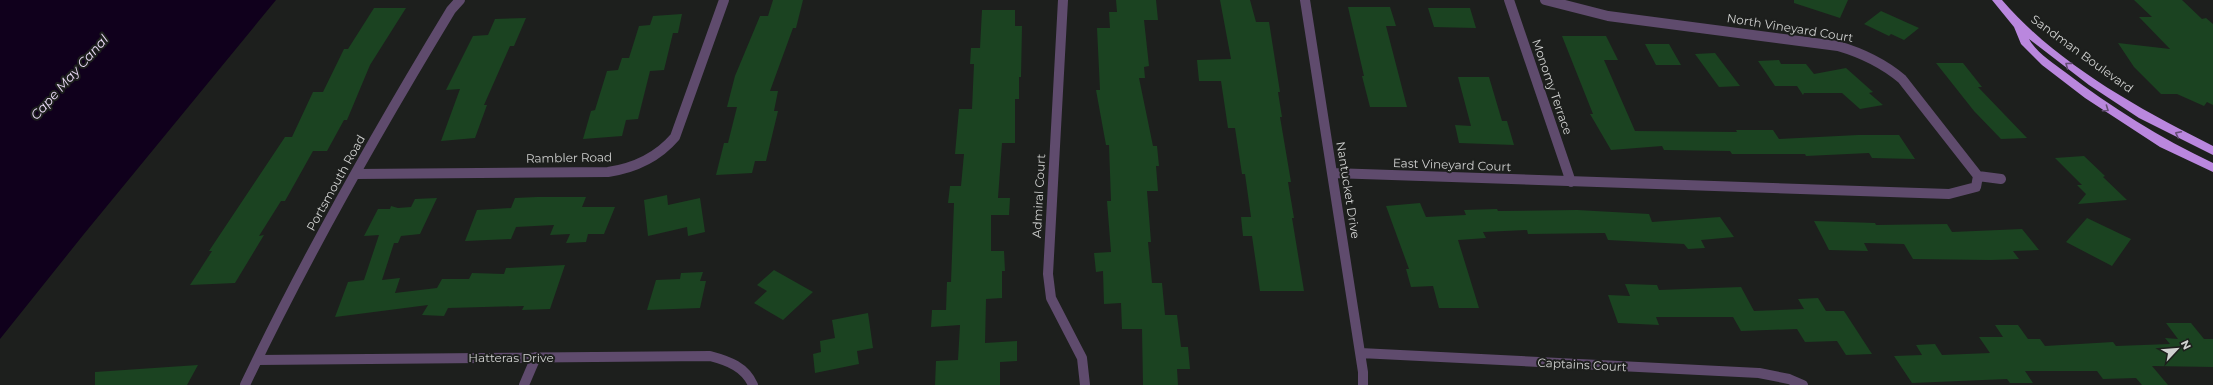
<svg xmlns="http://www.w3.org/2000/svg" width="2213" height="385" viewBox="0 0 2213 385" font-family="Montserrat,sans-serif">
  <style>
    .water { fill: #10001c }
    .building { fill: #1b4321 }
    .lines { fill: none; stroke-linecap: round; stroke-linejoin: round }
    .minor { stroke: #5f4b6d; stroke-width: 10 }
    .highway { fill: #ba87de; fill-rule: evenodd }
    .oneway { stroke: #644e74 }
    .labels { text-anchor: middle; stroke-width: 4; stroke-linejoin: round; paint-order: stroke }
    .street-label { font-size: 12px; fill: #d0d1d0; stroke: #1d1f1d }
    .water-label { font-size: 13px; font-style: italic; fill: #ebdbf7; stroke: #1d1f1d }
  </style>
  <rect width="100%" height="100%" fill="#1d1f1d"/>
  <!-- water -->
  <path class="water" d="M0,0H276L84,234L0,339Z"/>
  <!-- building -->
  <path class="building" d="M773,0H803L796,28H793L770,91H778L774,111H778L766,161H755L752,173L716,175L724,143H728L737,107H727L735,76L760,16H768Z
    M1116,0H1156L1158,20H1144L1149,66L1144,67L1145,78H1139L1153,146H1157L1159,166H1156L1158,191H1147L1151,242H1148L1152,283H1162L1165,315H1177L1181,347H1188L1190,369H1177L1178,385H1143L1142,329H1122L1121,303L1104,304L1103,271L1096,272L1094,253L1111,252L1107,201H1111L1109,145H1106L1096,90H1100L1097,28H1110L1109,12H1117Z
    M1220,0H1250L1256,22H1269L1280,92H1278L1282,117H1280L1291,182H1288L1294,218H1292L1304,291H1260L1252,236H1243L1241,217H1251L1245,174H1242L1235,128H1228L1221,81H1199L1197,60L1231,59Z
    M1794,0H1848L1840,18L1794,3Z
    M2134,0H2182L2202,19L2206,18L2213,24V105L2207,102L2204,106L2177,94H2161L2134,67L2118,43L2170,49L2139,17H2152Z
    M1348,7H1390L1396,26H1386L1407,107H1370L1362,76H1364Z
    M374,8H406L370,65L347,120H344L327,151H313L285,201H281L259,236L264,235L235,283L190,285L212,251H209L285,137H292L313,92H323L344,49H348Z
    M1428,8H1470L1476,28L1434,27Z
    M982,10H1015V26H1022L1021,77H1019V99H1015V143H1002L998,198H1010L1009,215H991V251H1004L1005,271H1002V298L986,299L985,343L1017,341V361L1000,362V385H935L936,361L958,360L960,325L931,327L932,310H946L947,282H951L954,203H948L950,186H961L964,154H955L959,109H972L974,64H970L971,48H980Z
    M1881,11L1919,28L1904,40L1891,34L1889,36L1864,24Z
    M682,14L678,33H673L664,70L650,71L638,119L626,120L622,136L583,139L591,111L595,110L607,71L618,70L622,58H629L639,26L650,25L653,16Z
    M526,18L514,46H510L484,105H487L475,138L441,141L460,89L446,90L473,36L488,35L495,19Z
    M1562,36H1606L1618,60H1604L1635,131L1737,132L1736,130H1773L1779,139L1858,135H1899L1915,159L1872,158L1869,153L1806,156L1805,154H1732L1730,151L1664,150L1662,146L1611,150L1590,114H1593Z
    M1645,44H1669L1681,65H1656Z
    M1715,53L1740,86L1719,87L1695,54Z
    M1779,60L1781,64H1806L1814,74L1846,68L1873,92L1869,93L1883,105L1860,109L1842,93H1804L1803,95L1797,86H1775L1758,61Z
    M1936,63H1963L1982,87H1978L2027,138L2001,139L1974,111Z
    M1458,77H1489L1502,121H1507L1514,145L1459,143L1455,125L1471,126Z
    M2084,156L2105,176L2103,177L2127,200L2078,204L2086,194L2077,185H2082L2055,158Z
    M667,195L668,205L700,198L705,232L688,236L687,227L648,236L644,200Z
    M537,197H586L582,207H615L604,234H588L586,242L566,243L570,234L550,235L554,225L516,227L511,239L465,241L477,210L511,208L515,198Z
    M437,198L420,234L401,236L398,243H394L382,280L400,278L395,293L437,288L442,279H469L472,273L504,274L506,268L565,265L550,309L522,310L524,306L448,308L444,316L422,315L428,305L335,317L348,282L364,280L379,235L364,236L378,209H390L391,206L398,208L411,207L415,199Z
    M1420,203L1426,217L1466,215L1464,210L1497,209L1498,211L1577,210L1649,214L1652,222L1720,217L1734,237L1701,240L1705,248L1688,249L1684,244L1608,240L1605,233L1528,234L1527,230L1483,232L1486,238L1458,240L1479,308H1439L1433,286L1411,287L1406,269H1409L1386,206Z
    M2087,218L2131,239L2112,266L2066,242Z
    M1814,221L1875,223L1876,225L1947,224L1952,232L2022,229L2039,250L2013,251L2019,259L1991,260L1913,259L1904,244L1864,243L1868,251L1829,250Z
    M774,270L813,292L783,320L754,303L767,291L757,285Z
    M703,272L700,281H706L700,308L647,310L656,280L680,279L681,273Z
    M1625,284L1657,285L1659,290L1741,287L1754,311L1804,309L1798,299L1818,298L1826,311H1844L1872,354L1846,355L1837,341L1805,342L1797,329L1741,331L1733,317H1656L1659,325L1618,323L1608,295L1630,296Z
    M868,313L873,348L857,351L859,364L815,373L813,354L821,352L820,341L835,338L832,320Z
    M2166,323H2191L2204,339H2213V367L2152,366L2168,385H2142L2136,378L2103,379L2097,371H2025L2033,383H2010L2007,379L1912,383L1894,356L1922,355L1916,345L1935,344L1942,355L1990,353L1979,337H2003L1995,325H2018L2028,339H2040L2045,346L2113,342L2116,346L2170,344L2165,338L2178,339Z
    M198,365L187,385H95V372Z"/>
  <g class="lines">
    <!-- minor -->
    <path class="minor" d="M1063,0L1048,274L1051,298L1082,358L1085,385
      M1305,0L1363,372V385
      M1509,0L1571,182
      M1332,173L1949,194L1976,187L1978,176L1902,79C1883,63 1862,53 1838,46L1608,16L1545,0
      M356,174L608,172C635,168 657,158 675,137L724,0
      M1978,176L2001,179
      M1360,353L1759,373L1789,379L1803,385
      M257,360L710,356C729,361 745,367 753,385
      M245,385C306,256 377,132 451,10L460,0
      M524,385L536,357"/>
    <!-- highway -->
    <path class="highway" d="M1992,0H2002C2057,64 2139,109 2213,146V155L2139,118L2089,85L2029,39C2036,52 2053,63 2065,72C2111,107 2160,138 2213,163V172L2160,147L2085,98L2042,65L2021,44L2014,27Z"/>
  </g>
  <!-- one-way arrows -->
  <defs><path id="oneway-chevron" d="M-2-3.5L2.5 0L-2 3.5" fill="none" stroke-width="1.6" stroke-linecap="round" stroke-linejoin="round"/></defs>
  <g class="oneway">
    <use href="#oneway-chevron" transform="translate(2068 65) rotate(-143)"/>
    <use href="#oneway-chevron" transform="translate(2106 109) rotate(35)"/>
    <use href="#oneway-chevron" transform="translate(2178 134) rotate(-153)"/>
  </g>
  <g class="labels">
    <!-- street labels -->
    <g class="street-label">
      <text transform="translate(1790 28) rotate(9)" y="4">North Vineyard Court</text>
      <text transform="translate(2082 54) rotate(36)" y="4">Sandman Boulevard</text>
      <text transform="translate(1552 87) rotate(71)" y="4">Monomy Terrace</text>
      <text transform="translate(569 158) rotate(-1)" y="4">Rambler Road</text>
      <text transform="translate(1452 165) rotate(2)" y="4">East Vineyard Court</text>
      <text transform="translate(336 183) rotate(-61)" y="4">Portsmouth Road</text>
      <text transform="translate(1348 190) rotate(81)" y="4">Nantucket Drive</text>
      <text transform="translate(1039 196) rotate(-87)" y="4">Admiral Court</text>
      <text x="511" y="362">Hatteras Drive</text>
      <text transform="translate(1582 365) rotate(3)" y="4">Captains Court</text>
    </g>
    <!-- water labels -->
    <g class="water-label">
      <text transform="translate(69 77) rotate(-48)" y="5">Cape May Canal</text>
    </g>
  </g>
  <!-- north arrow -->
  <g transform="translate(2177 349) rotate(64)" stroke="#1d1f1d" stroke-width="3" paint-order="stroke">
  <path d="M0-3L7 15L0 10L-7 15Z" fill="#d0d1d0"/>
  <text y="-6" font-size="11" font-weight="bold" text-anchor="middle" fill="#d0d1d0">N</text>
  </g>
</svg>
